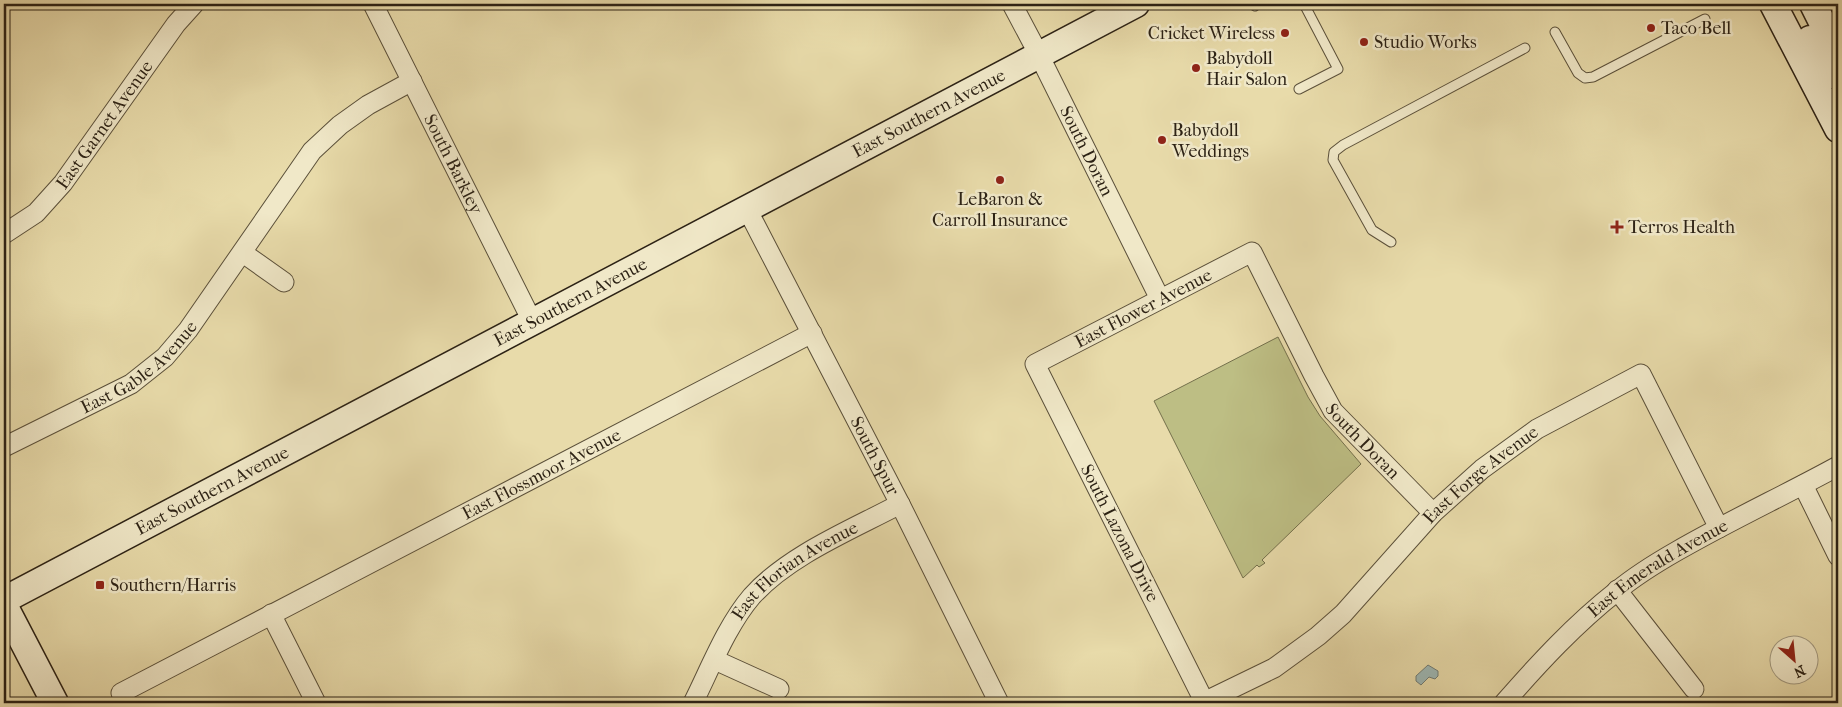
<svg xmlns="http://www.w3.org/2000/svg" width="1842" height="707" viewBox="0 0 1842 707" font-family="'IM FELL French Canon',serif">
  <style>
    .green { fill: #bdbe84; stroke: #74704c }
    .water { fill: #9eb8b5; stroke: #707c75 }
    .lines { fill: none; stroke-linecap: round; stroke-linejoin: round }
    .lane-casing { stroke: #5b503a; stroke-width: 11 }
    .street-casing { stroke: #5b503a; stroke-width: 21 }
    .secondary-casing { stroke: #2c2215; stroke-width: 29 }
    .lane { stroke: #f0e8c8; stroke-width: 9 }
    .street { stroke: #f0e8c8; stroke-width: 19 }
    .secondary { stroke: #f0e8c8; stroke-width: 26 }
    .poi-dot { fill: #8f2418; stroke: #f0e8c8; stroke-width: 2 }
    .labels { text-anchor: middle; stroke-width: 5; stroke-linejoin: round; paint-order: stroke }
    .poi-label { font-size: 18px; fill: #2c2215; stroke: #f0e8c8; text-anchor: start }
    .street-label { font-size: 18px; fill: #2c2215; stroke: #f0e8c8 }
  </style>
  <rect width="100%" height="100%" fill="#e8dbaa"/>
  <filter id="stains"><feTurbulence type="fractalNoise" baseFrequency=".004" numOctaves="4"/><feColorMatrix values="0 0 0 0 .2 0 0 0 0 .09 0 0 0 0 .02 0 0 0 .5 -.17"/></filter>
  <radialGradient id="worn" r=".72"><stop offset=".6" stop-color="#630" stop-opacity="0"/><stop offset="1" stop-color="#630" stop-opacity=".3"/></radialGradient>
  <!-- green -->
  <path class="green" d="M1278,337L1308,397L1320,416L1361,464L1262,560L1265,563L1259,567L1257,565L1243,578L1154,401Z"/>
  <!-- water -->
  <path class="water" d="M1428,665L1438,671V676L1435,679L1429,677L1421,685L1416,681V676Z"/>
  <g class="lines">
    <defs>
      <path id="lane" d="M1254,4L1255,6L1258,4
        M1555,32L1578,73L1585,78L1593,77L1705,19
        M1299,89L1338,69L1304,4
        M1391,242L1372,230L1333,160L1334,152L1343,145L1525,48"/>
      <g id="street">
        <path id="s1" d="M373,4L533,323"/>
        <path id="s2" d="M1012,4L1039,55L1160,299"/>
        <path id="s3" d="M747,209L900,504L999,703"/>
        <path id="s4" d="M4,234L36,213L63,183L176,24L194,4"/>
        <path d="M243,253L284,282"/>
        <path id="s5" d="M4,447L131,384L165,357L188,330L312,151L340,125L368,105L412,81"/>
        <path d="M1803,485L1838,556"/>
        <path d="M1617,590L1694,689"/>
        <path d="M271,614L316,703"/>
        <path d="M715,660L779,689"/>
        <path id="s6" d="M121,693L812,333"/>
        <path id="s7" d="M1204,702L1274,668L1318,636L1343,614L1433,513L1482,469L1537,429L1641,374L1719,528"/>
        <path id="s8" d="M693,703C710,669 727,625 752,596C789,555 851,530 900,504"/>
        <path id="s9" d="M1205,703L1035,364L1252,252L1314,376L1333,411L1433,513"/>
        <path id="s10" d="M1504,703C1539,663 1575,624 1617,591C1635,576 1656,563 1677,551C1729,521 1785,495 1838,466"/>
      </g>
      <g id="secondary">
        <path d="M1773,4L1838,129"/>
        <path d="M1813,4L1838,54"/>
        <path d="M1810,39L1828,70L1838,77"/>
        <path id="s11" d="M4,600L1136,4"/>
        <path d="M4,605L55,703"/>
      </g>
    </defs>
    <!-- lane casing -->
    <use href="#lane" class="lane-casing"/>
    <!-- street casing -->
    <use href="#street" class="street-casing"/>
    <!-- secondary casing -->
    <use href="#secondary" class="secondary-casing"/>
    <!-- lane -->
    <use href="#lane" class="lane"/>
    <!-- street -->
    <use href="#street" class="street"/>
    <!-- secondary -->
    <use href="#secondary" class="secondary"/>
  </g>
  <!-- markers -->
  <g class="poi-dot">
    <circle cx="1651" cy="28" r="5"/>
    <circle cx="1285" cy="33" r="5"/>
    <circle cx="1364" cy="42" r="5"/>
    <circle cx="1196" cy="68" r="5"/>
    <circle cx="1162" cy="140" r="5"/>
    <circle cx="1000" cy="180" r="5"/>
    <path d="M1614.5 219.5h5v5h5v5h-5v5h-5v-5h-5v-5h5z"/>
    <rect x="95" y="580" width="10" height="10" rx="2.5"/>
  </g>
  <g class="labels">
    <!-- poi labels -->
    <g class="poi-label">
      <text x="1661" y="34">Taco Bell</text>
      <text x="1275" y="39" text-anchor="end">Cricket Wireless</text>
      <text x="1374" y="48">Studio Works</text>
      <text x="1206" y="64">Babydoll<tspan x="1206" dy="21">Hair Salon</tspan></text>
      <text x="1172" y="136">Babydoll<tspan x="1172" dy="21">Weddings</tspan></text>
      <text x="1000" y="205" text-anchor="middle">LeBaron &amp;<tspan x="1000" dy="21">Carroll Insurance</tspan></text>
      <text x="1628" y="233">Terros Health</text>
      <text x="110" y="591">Southern/Harris</text>
    </g>
    <!-- street labels -->
    <g class="street-label">
      <text dy="6" stroke="none"><textPath href="#s11" startOffset="1045">East Southern Avenue</textPath></text>
      <text dy="6" stroke="none"><textPath href="#s4" startOffset="150">East Garnet Avenue</textPath></text>
      <text dy="6" stroke="none"><textPath href="#s2" startOffset="165">South Doran</textPath></text>
      <text dy="6" stroke="none"><textPath href="#s1" startOffset="179">South Barkley</textPath></text>
      <text dy="6" stroke="none"><textPath href="#s11" startOffset="640">East Southern Avenue</textPath></text>
      <text dy="6" stroke="none"><textPath href="#s9" startOffset="501">East Flower Avenue</textPath></text>
      <text dy="6" stroke="none"><textPath href="#s5" startOffset="158">East Gable Avenue</textPath></text>
      <text dy="6" stroke="none"><textPath href="#s9" startOffset="844">South Doran</textPath></text>
      <text dy="6" stroke="none"><textPath href="#s3" startOffset="278">South Spur</textPath></text>
      <text dy="6" stroke="none"><textPath href="#s6" startOffset="474">East Flossmoor Avenue</textPath></text>
      <text dy="6" stroke="none"><textPath href="#s7" startOffset="362">East Forge Avenue</textPath></text>
      <text dy="6" stroke="none"><textPath href="#s11" startOffset="235">East Southern Avenue</textPath></text>
      <text transform="translate(1120 533) rotate(63)" y="6">South Lazona Drive</text>
      <text dy="6" stroke="none"><textPath href="#s10" startOffset="206">East Emerald Avenue</textPath></text>
      <text dy="6" stroke="none"><textPath href="#s8" startOffset="172">East Florian Avenue</textPath></text>
    </g>
  </g>
  <!-- margin -->
  <rect width="1842" height="707" fill="none" stroke="#e8dbaa" stroke-width="20"/>
  <rect x="5" y="5" width="1832" height="697" fill="none" stroke="#2c2215" stroke-width="2.5"/>
  <rect x="10" y="10" width="1822" height="687" fill="none" stroke="#2c2215"/>
  <!-- north arrow -->
  <g transform="translate(1794 660) rotate(153)"><circle r="24" fill="#f0e8c8" stroke="#a29980"/>
  <path d="M0-4L9 19L0 12L-9 19Z" fill="#8f2418"/>
  <text y="-8" font-size="14" font-weight="bold" text-anchor="middle" fill="#2c2215">N</text>
  </g>
  <rect width="100%" height="100%" filter="url(#stains)"/>
  <rect width="100%" height="100%" fill="url(#worn)"/>
</svg>
